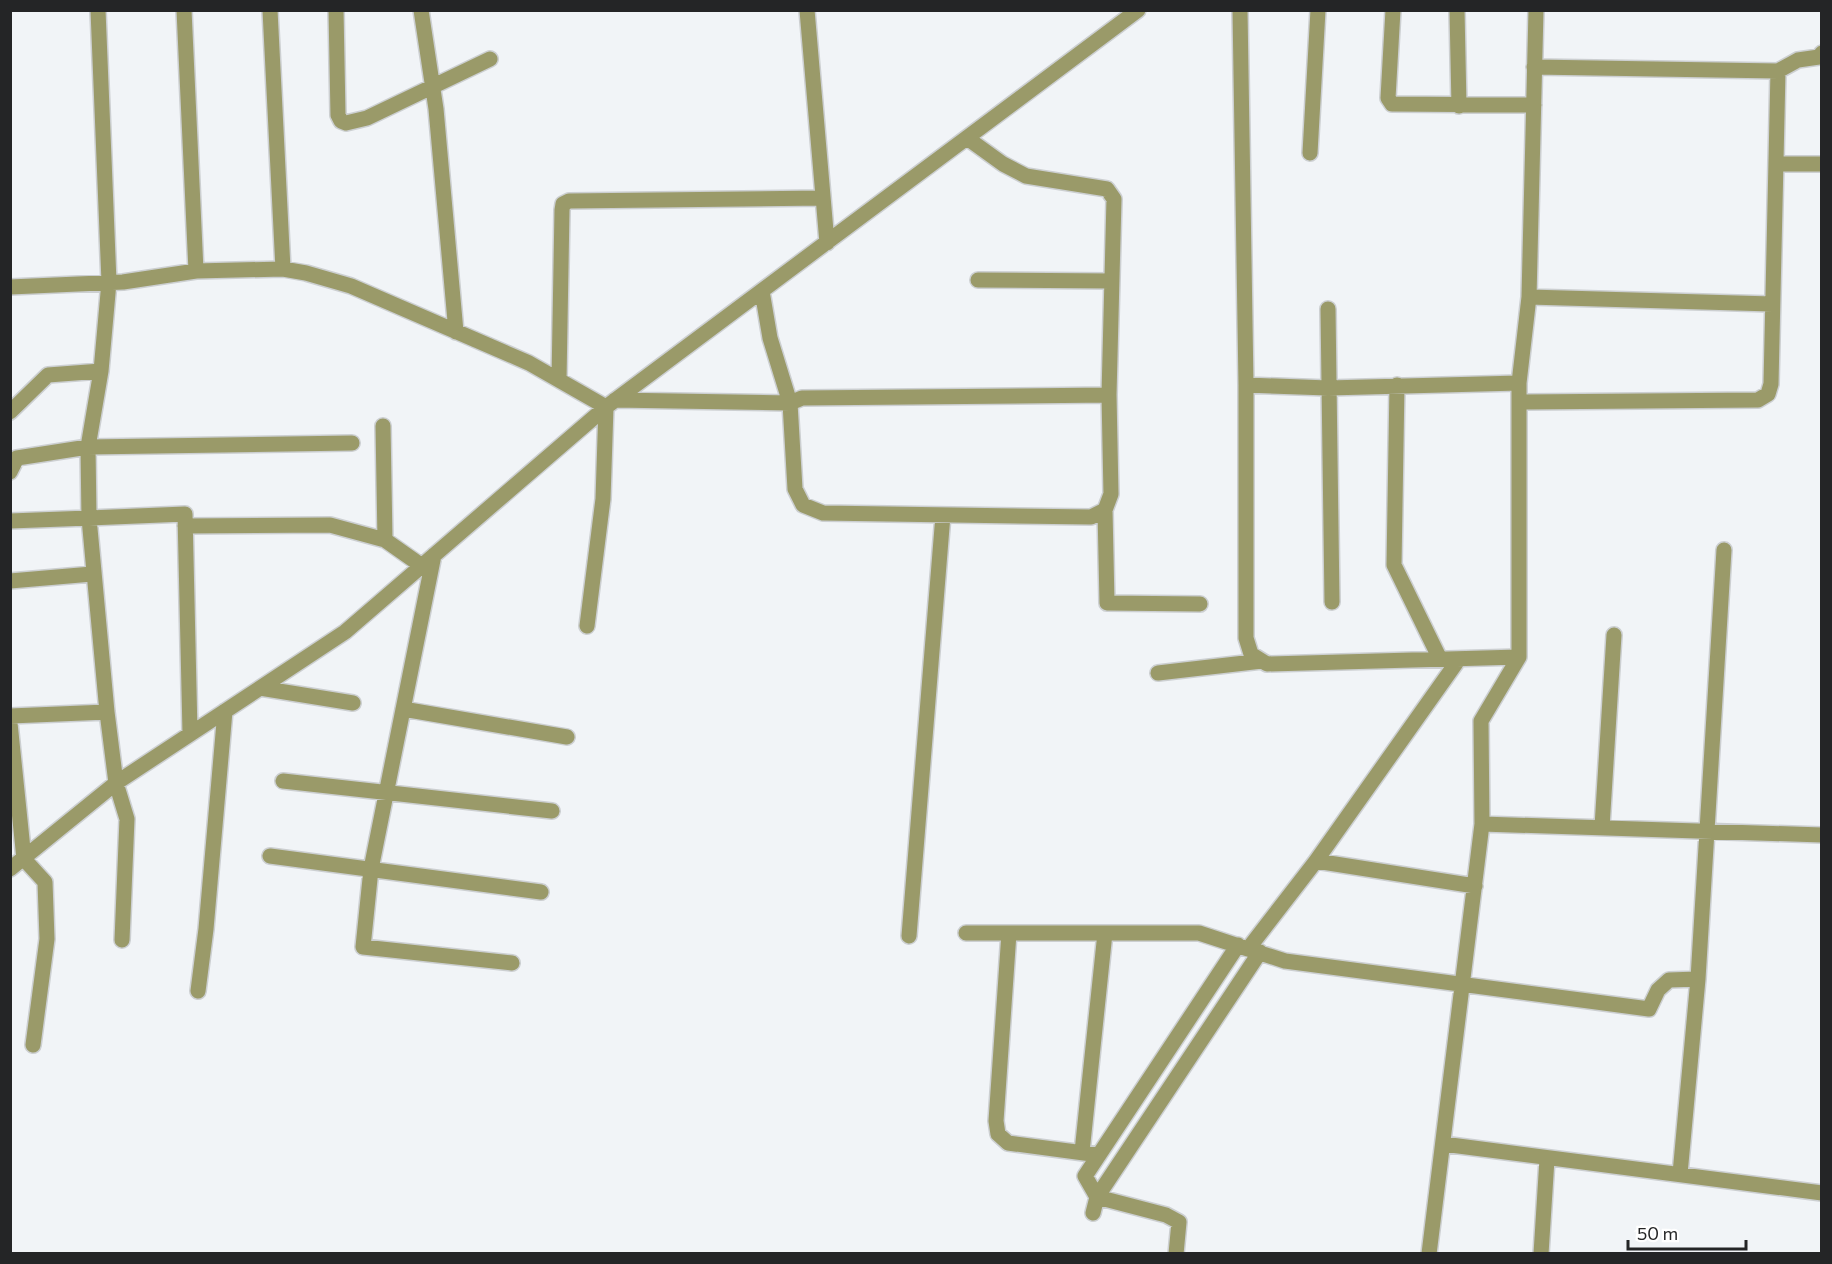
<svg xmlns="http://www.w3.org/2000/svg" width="1832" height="1264" viewBox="0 0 1832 1264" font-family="Commissioner,sans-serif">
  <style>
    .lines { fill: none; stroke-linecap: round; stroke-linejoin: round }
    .minor-casing { stroke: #cccfd1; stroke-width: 18 }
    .minor { stroke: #9a9a69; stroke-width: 15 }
  </style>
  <rect width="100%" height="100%" fill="#f1f4f7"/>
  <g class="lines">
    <defs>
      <path id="minor" d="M98,10L109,282L101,371L88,447L89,518L185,514L190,733
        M184,10L196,271
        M270,10L283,269
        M336,10L338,115L341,121L346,123L367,118L490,59
        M421,10L436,109L456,332
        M807,10L827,243
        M1240,10L1246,385V638L1251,654L1267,664L1519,657
        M1393,10L1388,98L1392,104L1534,105
        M1457,10L1459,106
        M1534,67L1778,71
        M1310,153L1318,10
        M1776,164H1822
        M978,280L1112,281
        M10,287L123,282L196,271L283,269L306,273L351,286L529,363L606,407L1138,10
        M762,291L770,338L790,403L795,489L803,505L823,513L1091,517L1105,510L1111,494L1109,395L1114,199L1107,189L1026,176L1003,164L967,138
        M1529,297L1772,304
        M1328,309L1332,602
        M559,380L562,210L563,204L569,201L823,198
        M1246,385L1328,388L1519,383
        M1397,385L1394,565L1440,659
        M615,400L790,403L802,398L1109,395
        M1519,402L1758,400L1768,394L1771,384L1778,71L1798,60L1819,57L1822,53
        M10,412L48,375L101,371
        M383,426L385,540
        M10,472L17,458L88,447L352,443
        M1105,510L1107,603L1200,604
        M10,521L89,518L107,712L116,783L127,819L122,940
        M185,526L330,525L385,540L422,566
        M434,555L371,869L363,947L512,963
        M10,581L92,574
        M1158,673L1262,661
        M260,688L353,703
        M403,709L567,737
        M10,716L107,712
        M10,723L24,859L45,882L47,939L33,1045
        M283,781L552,811
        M1482,824L1481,721L1519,657V383L1529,297L1536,10
        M1602,827L1614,635
        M270,856L541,892
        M1316,861L1459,659
        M10,869L116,783L345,632L606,407L603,499L587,626
        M966,933H1199L1285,961L1649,1009L1658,990L1669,980L1698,979
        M1009,933L996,1121L998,1134L1008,1143L1099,1155
        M909,936L943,515
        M1248,949L1316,861L1475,886
        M198,991L206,929L225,711
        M1443,1144L1822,1193
        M1082,1152L1105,933
        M1680,1174L1698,979L1724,550
        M1093,1213L1097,1197L1085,1176L1238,945
        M1176,1254L1179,1222L1166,1215L1097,1197L1260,952
        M1429,1254L1482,824L1822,835
        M1541,1254L1547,1159"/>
    </defs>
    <!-- minor casing -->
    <use href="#minor" class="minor-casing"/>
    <!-- minor -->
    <use href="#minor" class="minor"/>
  </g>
  <!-- border -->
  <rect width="1832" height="1264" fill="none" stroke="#242526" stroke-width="24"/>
  <!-- scale -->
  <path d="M1628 1240v9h118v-9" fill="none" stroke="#242526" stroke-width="3"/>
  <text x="1637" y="1240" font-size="18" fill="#242526" stroke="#ffffff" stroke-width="4.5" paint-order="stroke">50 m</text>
</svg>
